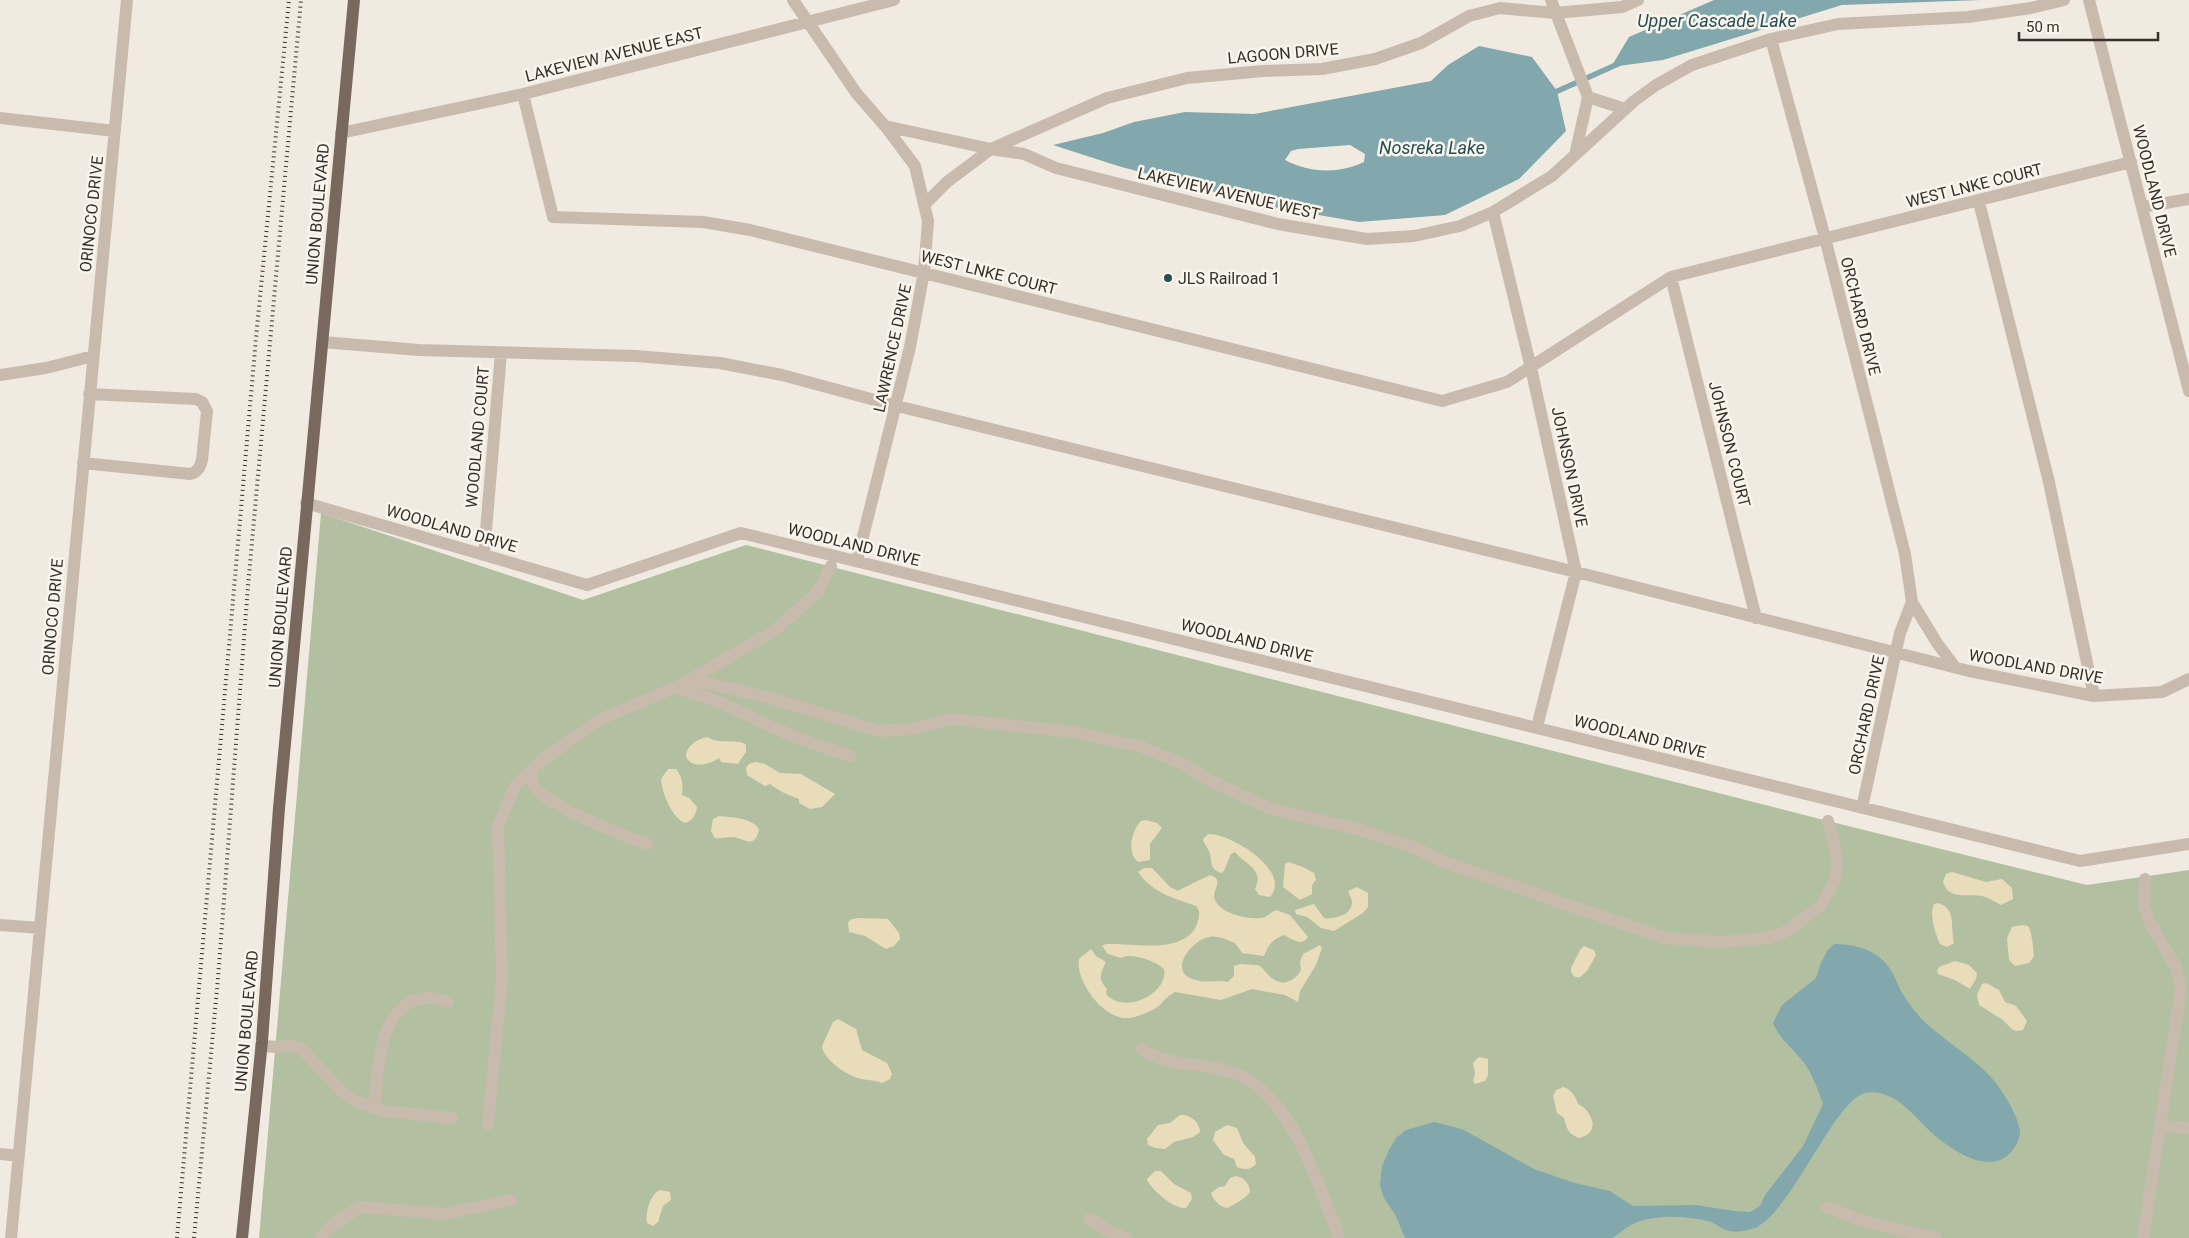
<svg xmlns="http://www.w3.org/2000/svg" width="2189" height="1238" viewBox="0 0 2189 1238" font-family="Roboto,sans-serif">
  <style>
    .green { fill: #b3bfa1 }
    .sand { fill: #e9dcba }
    .water { fill: #82a7ac; fill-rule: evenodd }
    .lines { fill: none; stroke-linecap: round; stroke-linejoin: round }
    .stream { stroke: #82a7ac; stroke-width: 5.5 }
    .minor { stroke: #c8bbad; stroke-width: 12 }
    .major { stroke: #78685e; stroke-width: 12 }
    .rail { stroke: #37302b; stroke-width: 4; stroke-dasharray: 1 4; stroke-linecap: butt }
    .poi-dot { fill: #244f55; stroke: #f9f4ec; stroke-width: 2 }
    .labels { text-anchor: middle; stroke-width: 5; stroke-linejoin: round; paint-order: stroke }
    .street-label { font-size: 16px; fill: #37302b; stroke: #f9f4ec }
    .poi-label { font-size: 16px; fill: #37302b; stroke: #f9f4ec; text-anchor: start }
    .water-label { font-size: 18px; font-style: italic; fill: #244f55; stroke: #f9f4ec }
  </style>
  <rect width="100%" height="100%" fill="#f1eae0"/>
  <!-- green -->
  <path class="green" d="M321,513L583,600L746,545L1828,821L2087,885L2189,870V1238H259Z"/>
  <!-- sand -->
  <path class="sand" d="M707,737C719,745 739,738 746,745V752L738,764L721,762L719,758C710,764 693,770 686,757C686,746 697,739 707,737Z
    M755,762L765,764L780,773L801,774L835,794L822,807L810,809L799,803V799C789,795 778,791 770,784L765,786L747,775L746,768L749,764Z
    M668,769H676C683,778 683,785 682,795L689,798L697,807C696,815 692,821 685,823C672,818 662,793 661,779Z
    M719,816C730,817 755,818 759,830C754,851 744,837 731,837C726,837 721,839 715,838L711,831L713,819Z
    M1146,820L1157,823L1162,828L1150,844V860L1138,862C1126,852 1132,830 1141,821Z
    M1208,834C1230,833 1293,871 1270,897L1259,895L1255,889C1265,869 1245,865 1235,852L1231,854L1224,871L1221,873C1208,868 1213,861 1209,851C1207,847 1204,844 1203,839Z
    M1288,862L1303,867L1314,873L1316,880L1312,885V894L1300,900L1283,887L1285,864Z
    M1144,868H1152L1170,887L1178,891C1181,889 1204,878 1208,876C1212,875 1213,876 1216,878C1221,885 1211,892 1215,900C1221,914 1249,920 1262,918C1267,917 1271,912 1276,910L1290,915L1308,937C1302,947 1292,939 1284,935C1273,939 1268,945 1264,956L1242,953L1235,943C1227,940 1218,935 1209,937C1194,939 1169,968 1190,978C1204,985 1216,979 1228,982L1234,976V966L1240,964L1258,965C1264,968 1267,975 1273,979C1284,987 1296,980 1301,970L1300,962L1303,954L1320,945L1322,948L1316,965L1300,991L1298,1002L1285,995L1252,989L1221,1000L1175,992C1168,996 1165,999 1161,1004C1154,1011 1137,1017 1129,1018C1104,1021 1075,981 1079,959L1091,949L1096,956L1106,962C1100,974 1098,979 1107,989L1106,994C1126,1016 1169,992 1164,969C1156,961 1131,952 1121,958L1108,954L1102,946L1106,944H1112C1135,944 1186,954 1197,924C1199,917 1201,912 1196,906C1173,898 1153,893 1138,872Z
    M1952,872L1986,882L2002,879L2012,888L2013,899L2001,905C1995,902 1989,898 1982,896C1968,893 1949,901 1943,882L1946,874Z
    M1357,887L1368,893V907L1363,913L1334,931L1321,928L1307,917L1296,914L1295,910L1314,904L1324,918C1334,919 1352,916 1352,902C1352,899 1349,894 1348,891Z
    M1938,903C1957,909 1950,927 1954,943L1947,947L1940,944C1935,933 1929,914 1934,904Z
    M860,918L888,919L899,933L900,939L894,946L886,949L865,936L849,932L848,922L852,919Z
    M2022,925L2028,926C2032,931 2033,948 2034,956L2029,963L2015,966L2009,960L2007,938L2012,927Z
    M1584,946L1594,950L1596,955L1587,971L1580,977C1574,978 1571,975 1571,968L1580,950Z
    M1955,961L1969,965L1977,973L1976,979L1970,989L1955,980L1938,974L1937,971L1939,967Z
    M1986,983L1999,990L2005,1002L2016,1006L2027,1021L2023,1030L2017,1031L2012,1029L2003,1020L1979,1005L1977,995L1982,984Z
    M838,1019L856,1029L862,1050L887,1063L892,1074L890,1079L882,1083C872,1079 867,1081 858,1078C846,1075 823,1059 822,1046L833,1022Z
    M1479,1057L1488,1059V1075L1485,1081L1475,1084L1473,1081L1475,1074L1473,1063Z
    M1563,1087C1571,1089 1576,1097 1578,1104C1593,1111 1601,1134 1579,1138C1567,1133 1567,1128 1564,1118L1557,1113L1553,1096L1556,1090Z
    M1180,1115C1190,1114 1200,1122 1200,1132L1193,1137L1174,1142L1165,1149L1156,1148L1148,1145L1147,1139L1158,1125L1170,1123Z
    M1227,1125L1237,1128L1243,1143L1255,1157L1256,1164C1251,1170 1244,1170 1237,1167L1234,1159L1224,1155L1213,1140L1215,1132Z
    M1161,1171L1174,1184L1191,1193L1192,1199L1186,1208C1175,1210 1150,1189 1147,1179L1155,1171Z
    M1236,1176C1244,1177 1250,1184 1250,1192C1245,1199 1235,1204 1227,1208C1220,1207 1213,1200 1211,1193L1219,1187L1225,1186L1230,1178Z
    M660,1190L670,1192L671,1200L663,1206L658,1222L653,1226L647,1223C645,1214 650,1194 660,1190Z"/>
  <!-- water -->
  <path class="water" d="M1714,0H1981L1842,5L1663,60L1611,67L1629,37Z
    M1479,46L1532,57L1557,91L1566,131L1519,179L1445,215L1359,222L1267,206L1118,166L1053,145L1103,133L1134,122L1185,112L1254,114L1431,81L1448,65ZM1350,145L1365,154L1364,162C1339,174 1309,173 1285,160L1291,151L1298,149Z
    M1834,944C1855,944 1878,950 1890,969C1895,976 1897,984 1901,991C1910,1006 1920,1019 1934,1030C1952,1045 1974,1059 1990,1076C2001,1088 2019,1116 2020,1132C2020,1141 2013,1151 2007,1156C1986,1172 1955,1152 1938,1138C1917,1122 1898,1088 1866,1093C1836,1098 1796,1202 1760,1225C1754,1230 1737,1233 1729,1231C1722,1229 1715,1223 1708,1221C1684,1216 1656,1214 1633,1224C1626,1227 1619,1234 1613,1238H1406L1404,1236L1396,1216L1384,1198L1380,1186L1382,1166L1389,1150L1396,1138L1406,1130L1434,1122L1462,1129L1534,1169L1575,1183L1610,1191L1633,1206L1696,1205L1734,1211L1750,1212L1760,1206L1765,1195L1803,1146L1823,1104C1818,1090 1813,1076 1805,1064C1794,1049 1780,1040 1773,1023L1782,1005L1816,978L1821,963L1827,951Z"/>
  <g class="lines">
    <!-- stream -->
    <path class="stream" d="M1551,94L1618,64"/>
    <!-- minor -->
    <path class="minor" d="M793,0L857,94L885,126L915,166L928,221L924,272L910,347L857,561
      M1551,0L1588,97L1575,155
      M2089,0L2189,391
      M1771,39L1825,238L1905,554L1912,602L1937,643L1955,667
      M523,94L553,217L703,222L750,230L1442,401L1507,382L1671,277L2131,162
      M1588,97L1625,109
      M0,118L115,131
      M885,126L991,149L947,182L924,205
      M341,133L523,94L894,0
      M991,149L1024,154L1056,168L1278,224L1367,239L1414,236L1460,226L1493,212L1552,176L1634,101L1656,85L1692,65L1771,39L1838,24L1968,17L2031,8L2064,0
      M991,149L1107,98L1187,78L1263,71L1322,69L1375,59L1421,43L1469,16L1500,8L1555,13L1622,7L1638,0
      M1979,202L2049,482L2094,696
      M2143,207L2189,199
      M1493,212L1531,368L1576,572L1537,727
      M1671,277L1756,618
      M322,342L419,350L636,356L720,363L782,375L897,406L1576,572L1969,671L2094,696L2162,692L2189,679
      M0,375L46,368L93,356
      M83,463L190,474C198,472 200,467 202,460L207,411L202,402L196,399L89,394
      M306,503L587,585L741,533L2080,861L2189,844
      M484,554L501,353
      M688,681L775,630L817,593L831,566
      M674,688C714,696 744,715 781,731C803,741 827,748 850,756
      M531,771C532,775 532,782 534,786C545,805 624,836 647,844
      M1862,808L1900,633L1912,602
      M0,925L40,928
      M261,1046L281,1047L289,1045L302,1049L341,1091L360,1103L384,1111L452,1118
      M1142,1049C1163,1065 1194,1063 1219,1069C1227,1071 1237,1073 1244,1077C1296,1108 1313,1175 1336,1228L1338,1238
      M374,1108C378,1072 378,1002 425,998C432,997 441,1000 448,1002
      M488,1124L502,978L498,826L515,786L541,761L599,720L686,683L703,682L770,698L879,731L912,729L951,719L1073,732L1142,747L1183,764L1207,779L1269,808L1357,829L1413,847L1444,862L1664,938L1720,942L1768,938L1787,931L1821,905L1836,878L1837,857L1828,821
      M2161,1126L2189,1128
      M0,1154L19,1156
      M1826,1207L1863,1221L1936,1238
      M1090,1219L1110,1232L1126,1238
      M11,1238L127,0
      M321,1238L332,1225L360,1207L444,1214L511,1200
      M2143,1238L2181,988L2176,967L2150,923L2144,906L2145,879"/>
    <!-- major -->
    <path class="major" d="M242,1238L262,1041L279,808L354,0"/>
    <!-- rail -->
    <path class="rail" d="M177,1238L256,338L289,0
      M194,1238L218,978L248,586L301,0"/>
  </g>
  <!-- markers -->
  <circle class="poi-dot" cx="1168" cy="278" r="5"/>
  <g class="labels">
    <!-- street labels -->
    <g class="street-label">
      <text transform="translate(1283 53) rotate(-5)" y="6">LAGOON DRIVE</text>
      <text transform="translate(614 54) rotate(-14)" y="6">LAKEVIEW AVENUE EAST</text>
      <text transform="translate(1974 185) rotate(-14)" y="6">WEST LNKE COURT</text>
      <text transform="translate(2155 191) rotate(76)" y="6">WOODLAND DRIVE</text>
      <text transform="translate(1229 193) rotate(13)" y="6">LAKEVIEW AVENUE WEST</text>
      <text transform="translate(91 214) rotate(-84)" y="6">ORINOCO DRIVE</text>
      <text transform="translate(317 214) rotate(-85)" y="6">UNION BOULEVARD</text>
      <text transform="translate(989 272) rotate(14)" y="6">WEST LNKE COURT</text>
      <text transform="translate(1861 316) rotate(76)" y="6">ORCHARD DRIVE</text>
      <text transform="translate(892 348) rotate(-78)" y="6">LAWRENCE DRIVE</text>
      <text transform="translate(477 437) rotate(-85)" y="6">WOODLAND COURT</text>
      <text transform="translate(1730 444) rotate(76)" y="6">JOHNSON COURT</text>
      <text transform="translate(1570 467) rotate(78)" y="6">JOHNSON DRIVE</text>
      <text transform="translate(452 528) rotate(16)" y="6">WOODLAND DRIVE</text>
      <text transform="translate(854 544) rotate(14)" y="6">WOODLAND DRIVE</text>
      <text transform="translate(52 617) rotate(-85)" y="6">ORINOCO DRIVE</text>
      <text transform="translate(280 617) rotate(-85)" y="6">UNION BOULEVARD</text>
      <text transform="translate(1247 640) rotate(14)" y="6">WOODLAND DRIVE</text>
      <text transform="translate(2036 666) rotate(10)" y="6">WOODLAND DRIVE</text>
      <text transform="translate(1866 715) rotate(-78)" y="6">ORCHARD DRIVE</text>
      <text transform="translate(1640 736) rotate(14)" y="6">WOODLAND DRIVE</text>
      <text transform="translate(246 1021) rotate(-85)" y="6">UNION BOULEVARD</text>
    </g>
    <!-- poi labels -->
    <g class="poi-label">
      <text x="1178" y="284">JLS Railroad 1</text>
    </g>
    <!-- water labels -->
    <g class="water-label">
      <text x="1717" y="27">Upper Cascade Lake</text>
      <text x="1432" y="154">Nosreka Lake</text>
    </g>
  </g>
  <!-- scale -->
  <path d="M2019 32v8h139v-8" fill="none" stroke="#37302b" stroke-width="2.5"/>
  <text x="2026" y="32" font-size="15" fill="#37302b" stroke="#f9f4ec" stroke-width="4" paint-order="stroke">50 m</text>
</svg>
